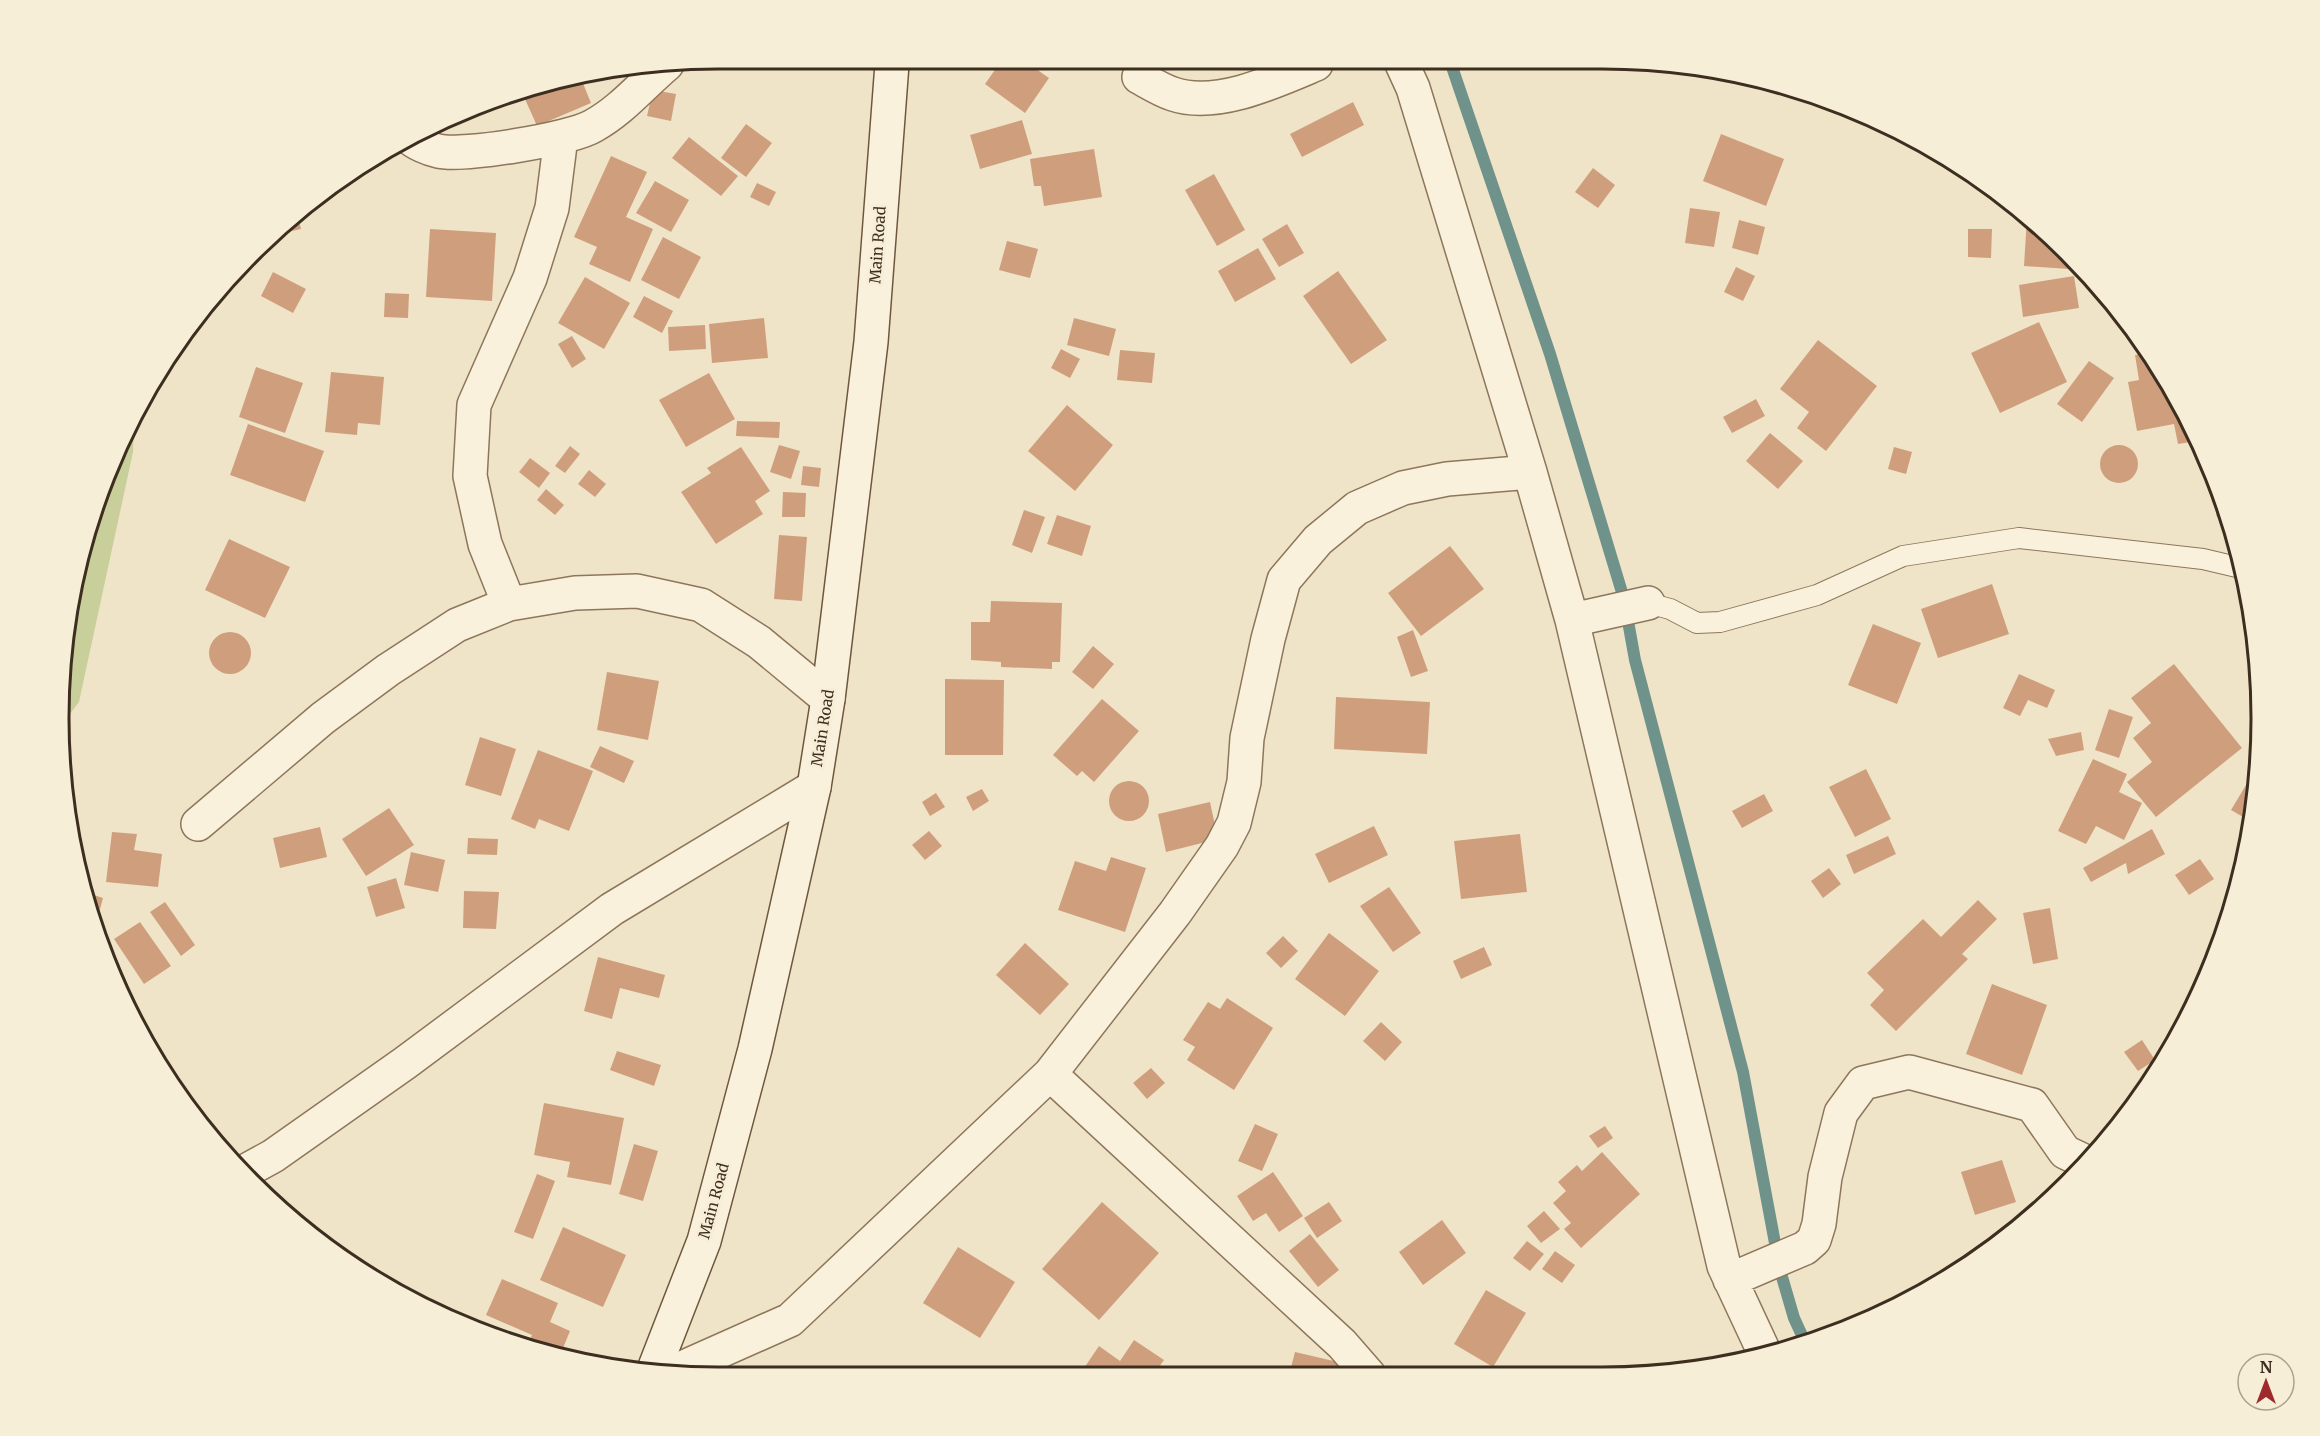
<svg xmlns="http://www.w3.org/2000/svg" width="2320" height="1436" viewBox="0 0 2320 1436" font-family="Merriweather,serif">
  <style>
    .green { fill: #c9cf9b }
    .lines { fill: none; stroke-linecap: round; stroke-linejoin: round }
    .stream { stroke: #6f938a; stroke-width: 12 }
    .building { fill: #cf9f7d }
    .lane-casing { stroke: #8d765c; stroke-width: 22 }
    .street-casing { stroke: #8d765c; stroke-width: 36 }
    .secondary-casing { stroke: #6f573f; stroke-width: 36 }
    .lane { stroke: #faf1dc; stroke-width: 20 }
    .street { stroke: #faf1dc; stroke-width: 33 }
    .secondary { stroke: #faf1dc; stroke-width: 33 }
    .labels { text-anchor: middle; stroke-width: 6; stroke-linejoin: round; paint-order: stroke }
    .street-label { font-size: 15px; fill: #3d2e20; stroke: #f7eed8 }
    .rim { fill: none; stroke: #3d2e20; stroke-width: 3 }
  </style>
  <rect width="100%" height="100%" fill="#f0e4c8"/>
  <!-- green -->
  <path class="green" d="M134,425L133,452L79,702L59,728L64,632L93,506Z"/>
  <g class="lines">
    <!-- stream -->
    <path class="stream" d="M1451,64L1550,354L1624,599L1635,660L1743,1072L1780,1270L1794,1318L1805,1342"/>
  </g>
  <!-- building -->
  <path class="building" d="M999,64H1029L1049,78L1025,113L985,84Z
    M580,76L591,103L537,126L521,90Z
    M653,90L676,94L671,121L647,116Z
    M1353,102L1364,125L1302,157L1290,134Z
    M1022,120L1032,154L980,169L970,135Z
    M746,124L772,143L746,177L721,158Z
    M1721,134L1784,159L1766,206L1703,181Z
    M689,137L738,176L721,196L672,158Z
    M1094,149L1102,197L1044,206L1041,186H1034L1030,159Z
    M611,156L647,172L626,217L653,229L630,282L589,264L597,247L574,237Z
    M1593,168L1615,185L1598,208L1575,192Z
    M1214,174L1245,230L1217,246L1185,190Z
    M655,181L689,200L671,232L636,213Z
    M757,183L776,192L769,206L750,197Z
    M1690,208L1720,212L1714,247L1685,243Z
    M297,212L301,229L269,236L273,233Z
    M2027,217L2084,270L2024,266Z
    M1739,220L1765,227L1758,255L1732,248Z
    M1287,224L1304,253L1279,267L1262,239Z
    M430,229L496,233L492,301L426,297Z
    M1968,229H1992L1991,258L1968,257Z
    M663,237L701,257L679,299L641,280Z
    M1007,241L1038,249L1030,278L999,270Z
    M1258,248L1276,279L1235,302L1218,271Z
    M1736,267L1755,276L1743,301L1724,292Z
    M1338,271L1387,340L1351,364L1303,296Z
    M273,272L306,289L293,313L261,296Z
    M2074,276L2079,308L2023,317L2019,285Z
    M585,277L630,303L604,349L558,323Z
    M385,293L409,294L408,318L384,317Z
    M644,296L673,311L662,333L633,317Z
    M764,318L768,358L712,363L709,324Z
    M1074,318L1116,329L1109,356L1067,345Z
    M2039,322L2067,382L2000,413L1971,353Z
    M705,325L706,349L669,351L668,327Z
    M572,336L586,359L572,368L558,344Z
    M1818,340L1877,386L1826,451L1797,428L1809,412L1780,389Z
    M1061,349L1080,359L1070,378L1051,368Z
    M1120,350L1155,353L1152,383L1117,380Z
    M2148,353L2173,388L2197,441L2178,444L2174,424L2137,431L2128,382L2139,380L2135,355Z
    M2089,361L2114,378L2082,422L2057,404Z
    M256,367L303,383L285,433L239,417Z
    M331,372L384,377L380,425L358,423L357,435L325,432Z
    M709,373L735,419L686,447L659,400Z
    M1756,399L1765,416L1732,433L1723,417Z
    M1067,405L1113,445L1075,491L1028,451Z
    M737,421L780,422L779,438L736,436Z
    M248,424L324,451L305,502L230,475Z
    M1770,433L1803,461L1778,489L1746,461Z
    M2100 464a19 19 0 1 1 38 0a19 19 0 1 1-38 0Z
    M779,445L800,451L791,479L770,472Z
    M570,446L580,454L565,473L555,466Z
    M741,447L770,491L755,501L763,514L716,544L681,492L711,473L707,468Z
    M1894,447L1912,452L1906,474L1888,469Z
    M530,458L550,473L539,488L519,472Z
    M803,466L821,468L819,487L801,485Z
    M589,470L606,484L595,497L578,484Z
    M546,489L564,505L555,515L537,500Z
    M783,492L806,493L805,517H782Z
    M2226,506L2232,529L2229,532L2216,515Z
    M1024,510L1045,517L1032,553L1012,545Z
    M1057,515L1091,526L1082,556L1047,544Z
    M779,535L807,537L802,601L774,599Z
    M229,539L290,567L265,618L205,590Z
    M1450,546L1484,589L1421,636L1388,593Z
    M1992,584L2009,634L1938,658L1921,609Z
    M991,601L1062,603L1060,662H1052V669L1001,667V662L971,660V622H990Z
    M1873,624L1921,643L1897,704L1848,685Z
    M1413,630L1428,671L1411,677L1397,637Z
    M209 653a21 21 0 1 1 42 0a21 21 0 1 1-42 0Z
    M1093,646L1114,664L1093,689L1072,672Z
    M2174,664L2242,748L2156,817L2127,782L2152,762L2133,738L2151,723L2131,698Z
    M607,672L659,681L648,740L597,730Z
    M2019,674L2055,690L2047,708L2028,700L2020,716L2003,708Z
    M945,679L1004,680L1003,755H945Z
    M1336,697L1430,702L1427,754L1334,749Z
    M1102,699L1139,731L1094,782L1082,771L1077,776L1053,755Z
    M2109,709L2133,717L2119,758L2095,750Z
    M2081,732L2084,750L2056,756L2048,739Z
    M480,737L516,749L501,796L465,785Z
    M600,746L634,761L624,783L590,767Z
    M538,750L593,771L569,831L539,819L535,829L511,819Z
    M2093,759L2127,774L2119,792L2142,803L2124,840L2096,826L2086,844L2058,831Z
    M1866,769L1891,819L1855,837L1829,787Z
    M1109 801a20 20 0 1 1 40 0a20 20 0 1 1-40 0Z
    M2246,785L2255,790L2250,821L2231,810Z
    M982,789L989,801L973,811L966,797Z
    M936,793L945,807L930,816L922,802Z
    M1764,794L1773,811L1742,828L1732,811Z
    M1210,802L1218,839L1166,852L1158,814Z
    M389,808L414,845L366,876L342,839Z
    M1374,826L1388,855L1329,883L1315,854Z
    M320,827L327,857L280,868L273,838Z
    M2152,829L2165,854L2128,874L2126,863L2091,882L2083,868Z
    M929,831L942,846L925,860L912,845Z
    M112,832L137,834L134,850L162,854L158,887L106,882Z
    M1520,834L1527,892L1461,899L1454,841Z
    M1888,836L1896,854L1854,874L1846,855Z
    M468,838L498,839L497,855L467,854Z
    M411,852L445,860L438,892L404,885Z
    M1111,857L1146,868L1125,932L1058,910L1075,861L1106,871Z
    M2200,859L2214,879L2189,895L2175,875Z
    M1829,868L1841,884L1823,898L1811,881Z
    M396,878L405,908L376,917L367,887Z
    M1389,887L1421,933L1393,952L1360,906Z
    M464,891L499,892L496,929L463,928Z
    M85,892L103,898L96,924L92,923Z
    M1978,900L1997,919L1962,954L1968,959L1896,1031L1870,1005L1884,990L1867,973L1923,919L1941,937Z
    M165,902L195,945L181,956L150,912Z
    M2050,908L2058,959L2033,964L2023,913Z
    M140,922L171,966L144,984L114,939Z
    M1329,933L1379,971L1345,1016L1295,979Z
    M1283,936L1298,951L1281,968L1266,953Z
    M1025,943L1069,984L1040,1015L996,975Z
    M1484,947L1492,965L1461,979L1453,961Z
    M598,957L665,975L659,998L620,988L612,1019L584,1011Z
    M1992,984L2047,1005L2022,1075L1966,1054Z
    M1227,998L1273,1028L1234,1090L1187,1060L1195,1047L1183,1040L1208,1002L1220,1009Z
    M1381,1022L1402,1042L1385,1061L1363,1041Z
    M2142,1040L2155,1060L2138,1071L2124,1052Z
    M617,1051L661,1065L654,1086L610,1070Z
    M1151,1068L1165,1083L1147,1099L1133,1083Z
    M544,1103L624,1118L611,1185L567,1177L570,1162L534,1155Z
    M1255,1124L1278,1134L1262,1171L1238,1161Z
    M1605,1126L1613,1138L1598,1148L1589,1136Z
    M634,1144L658,1151L643,1201L619,1194Z
    M1602,1152L1640,1194L1581,1248L1564,1229L1571,1223L1553,1203L1566,1191L1558,1182L1577,1165L1582,1171Z
    M2002,1160L2016,1202L1975,1215L1961,1172Z
    M1273,1172L1303,1216L1279,1232L1266,1213L1253,1221L1237,1196Z
    M537,1174L555,1181L533,1239L514,1232Z
    M1102,1202L1159,1253L1099,1320L1042,1269Z
    M1329,1202L1342,1221L1317,1238L1304,1218Z
    M1544,1211L1560,1229L1541,1243L1527,1226Z
    M1442,1220L1466,1253L1423,1285L1399,1252Z
    M563,1227L626,1255L603,1307L540,1280Z
    M1310,1234L1339,1270L1318,1287L1289,1251Z
    M1527,1241L1544,1254L1530,1271L1513,1258Z
    M958,1247L1015,1282L980,1338L923,1303Z
    M1555,1251L1575,1265L1562,1283L1542,1269Z
    M502,1279L558,1303L550,1322L570,1331L561,1353L528,1344L532,1335L486,1315Z
    M1486,1290L1526,1313L1493,1367L1454,1344Z
    M1134,1340L1164,1360L1154,1374H1080L1099,1346L1120,1361Z
    M1295,1352L1338,1362L1335,1375H1289Z"/>
  <g class="lines">
    <defs>
      <path id="lane" d="M1648,603L1670,609L1697,623L1720,622L1817,595L1903,556L2019,538L2203,559L2241,568"/>
      <path id="street" d="M1402,64L1413,88L1530,472L1572,620L1724,1266L1766,1356
        M1139,77C1150,83 1161,90 1173,94C1216,109 1276,81 1316,64
        M409,137C415,143 429,149 438,151C462,157 571,139 593,126C622,110 642,85 667,64
        M509,604L485,544L470,476L474,405L530,278L552,208L561,137
        M1572,620L1648,603
        M198,824L323,718L388,670L457,625L509,604L575,593L637,591L701,605L759,642L828,699
        M1050,1074L1342,1344L1369,1375
        M242,1173L273,1156L405,1063L612,909L814,787
        M1730,1280L1805,1248L1814,1240L1819,1224L1825,1177L1841,1113L1863,1083L1909,1072L2032,1105L2065,1152L2086,1162
        M673,1372L790,1320L1050,1074L1175,913L1222,846L1234,823L1244,782L1247,738L1268,639L1284,580L1318,540L1357,508L1403,488L1447,479L1530,472"/>
      <path id="secondary" d="M653,1372L704,1241L755,1049L814,787L828,699L871,342L892,64"/>
    </defs>
    <!-- lane casing -->
    <use href="#lane" class="lane-casing"/>
    <!-- street casing -->
    <use href="#street" class="street-casing"/>
    <!-- secondary casing -->
    <use href="#secondary" class="secondary-casing"/>
    <!-- lane -->
    <use href="#lane" class="lane"/>
    <!-- street -->
    <use href="#street" class="street"/>
    <!-- secondary -->
    <use href="#secondary" class="secondary"/>
  </g>
  <g class="labels">
    <!-- street labels -->
    <g class="street-label">
      <text transform="translate(878 245) rotate(-86)" y="5">Main Road</text>
      <text transform="translate(823 728) rotate(-81)" y="5">Main Road</text>
      <text transform="translate(714 1201) rotate(-75)" y="5">Main Road</text>
    </g>
  </g>
  <!-- crop -->
  <path d="M0 0H2320V1436H0ZM718 69H1602A649 649 0 0 1 2251 718V718A649 649 0 0 1 1602 1367H718A649 649 0 0 1 69 718V718A649 649 0 0 1 718 69Z" fill="#f7eed8" fill-rule="evenodd"/>
  <path class="rim" d="M718 69H1602A649 649 0 0 1 2251 718V718A649 649 0 0 1 1602 1367H718A649 649 0 0 1 69 718V718A649 649 0 0 1 718 69Z"/>
  <!-- north arrow -->
  <g transform="translate(2266 1382)"><circle r="28" fill="#f7eed8" stroke="#ada18e" stroke-width="1.5"/>
  <path d="M0-4.5L10 22L0 15L-10 22Z" fill="#9e2a2b"/>
  <text y="-9" font-size="16" font-weight="bold" text-anchor="middle" fill="#3d2e20">N</text>
  </g>
</svg>
